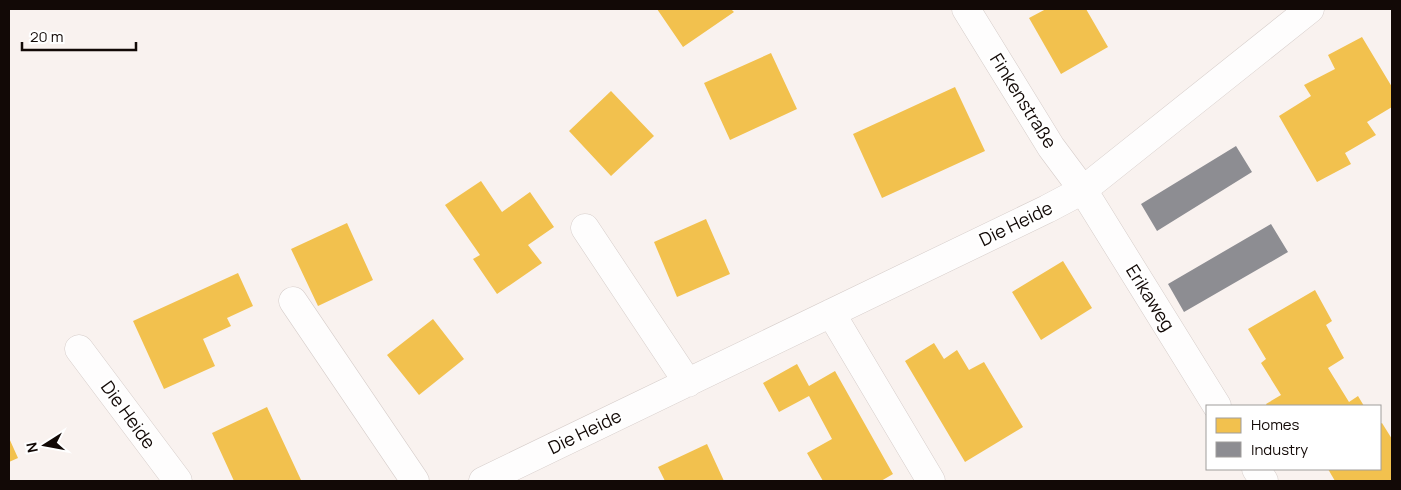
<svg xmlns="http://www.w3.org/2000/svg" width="1401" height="490" viewBox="0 0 1401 490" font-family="Manrope,sans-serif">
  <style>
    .homes { fill: #f2c14e }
    .industry { fill: #8d8d92 }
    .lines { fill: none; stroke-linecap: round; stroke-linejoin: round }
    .minor-casing { stroke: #d6cdca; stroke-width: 29 }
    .minor { stroke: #fefdfd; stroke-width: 28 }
    .labels { text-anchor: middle; stroke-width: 5; stroke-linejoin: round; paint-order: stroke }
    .street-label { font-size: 18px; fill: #120906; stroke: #fff }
  </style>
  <rect width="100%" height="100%" fill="#f9f2ef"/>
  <!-- homes -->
  <path class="homes" d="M657,9H731L734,12L683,47Z
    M1046,9H1086L1108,47L1061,74L1029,18Z
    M1362,37L1392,87V107L1367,122L1376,135L1345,153L1351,164L1317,182L1279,116L1311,96L1304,85L1335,69L1328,55Z
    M771,53L797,109L730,140L704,83Z
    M955,87L985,151L882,198L853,134Z
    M611,91L654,136L611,176L569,131Z
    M481,181L502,212L530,192L554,227L528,245L542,263L497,294L473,259L480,255L445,205Z
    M706,219L730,274L677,297L654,242Z
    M347,223L373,280L318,306L291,249Z
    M1063,261L1092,308L1041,340L1012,292Z
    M238,273L253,306L227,318L231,326L203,339L215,366L164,389L133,321Z
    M1315,290L1332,321L1326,325L1344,358L1328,368L1349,402L1358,396L1364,406H1267L1266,404L1281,395L1261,363L1266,359L1248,329Z
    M433,319L464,359L419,395L387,355Z
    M934,343L944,359L957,350L969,370L984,362L1023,427L965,462L905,361Z
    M797,364L809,386L835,371L893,474L881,481H823L807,453L832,439L809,396L779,412L763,383Z
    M267,407L301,480L297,481H234L212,433Z
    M1382,423L1392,439V481H1335L1328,469H1380V424Z
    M9,438L18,458L9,462Z
    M707,444L724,481H665L658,467Z"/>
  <!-- industry -->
  <path class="industry" d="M1236,146L1252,172L1157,231L1141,204Z
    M1271,224L1288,252L1184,312L1168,284Z"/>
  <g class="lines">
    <defs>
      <path id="minor" d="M966,9L1051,147L1083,190L1217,406
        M585,228L688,383
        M293,301L415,481
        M831,313L931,481
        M79,349L178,481
        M1256,469L1264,481
        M483,481L1047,209L1083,190L1310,9"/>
    </defs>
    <!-- minor casing -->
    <use href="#minor" class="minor-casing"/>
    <!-- minor -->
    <use href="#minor" class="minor"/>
  </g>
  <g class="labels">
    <!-- street labels -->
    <g class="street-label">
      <text transform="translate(1023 101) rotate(58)" y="6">Finkenstraße</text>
      <text transform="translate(1016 224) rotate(-26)" y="6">Die Heide</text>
      <text transform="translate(1150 298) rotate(58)" y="6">Erikaweg</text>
      <text transform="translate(128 415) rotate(54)" y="6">Die Heide</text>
      <text transform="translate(585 432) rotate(-26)" y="6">Die Heide</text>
    </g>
  </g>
  <!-- border -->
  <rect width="1401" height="490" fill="none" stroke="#120906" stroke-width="20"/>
  <!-- legend -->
  <rect x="1206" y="405" width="175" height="65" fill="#ffffff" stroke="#a09d9b"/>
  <rect x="1216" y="418" width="25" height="15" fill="#f2c14e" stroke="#a09d9b"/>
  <text x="1251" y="430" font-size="15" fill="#120906">Homes</text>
  <rect x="1216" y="442" width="25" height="15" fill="#8d8d92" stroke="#a09d9b"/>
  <text x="1251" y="455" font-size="15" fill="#120906">Industry</text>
  <!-- north arrow -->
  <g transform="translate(45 445) rotate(259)" stroke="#ffffff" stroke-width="4" paint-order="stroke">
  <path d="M0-4L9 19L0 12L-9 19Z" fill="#120906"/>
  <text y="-8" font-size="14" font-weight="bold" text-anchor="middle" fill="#120906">N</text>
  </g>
  <!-- scale -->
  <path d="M22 42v8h114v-8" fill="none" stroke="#120906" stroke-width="2.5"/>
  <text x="30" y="42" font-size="15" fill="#120906" stroke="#ffffff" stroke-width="4" paint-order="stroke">20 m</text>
</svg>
